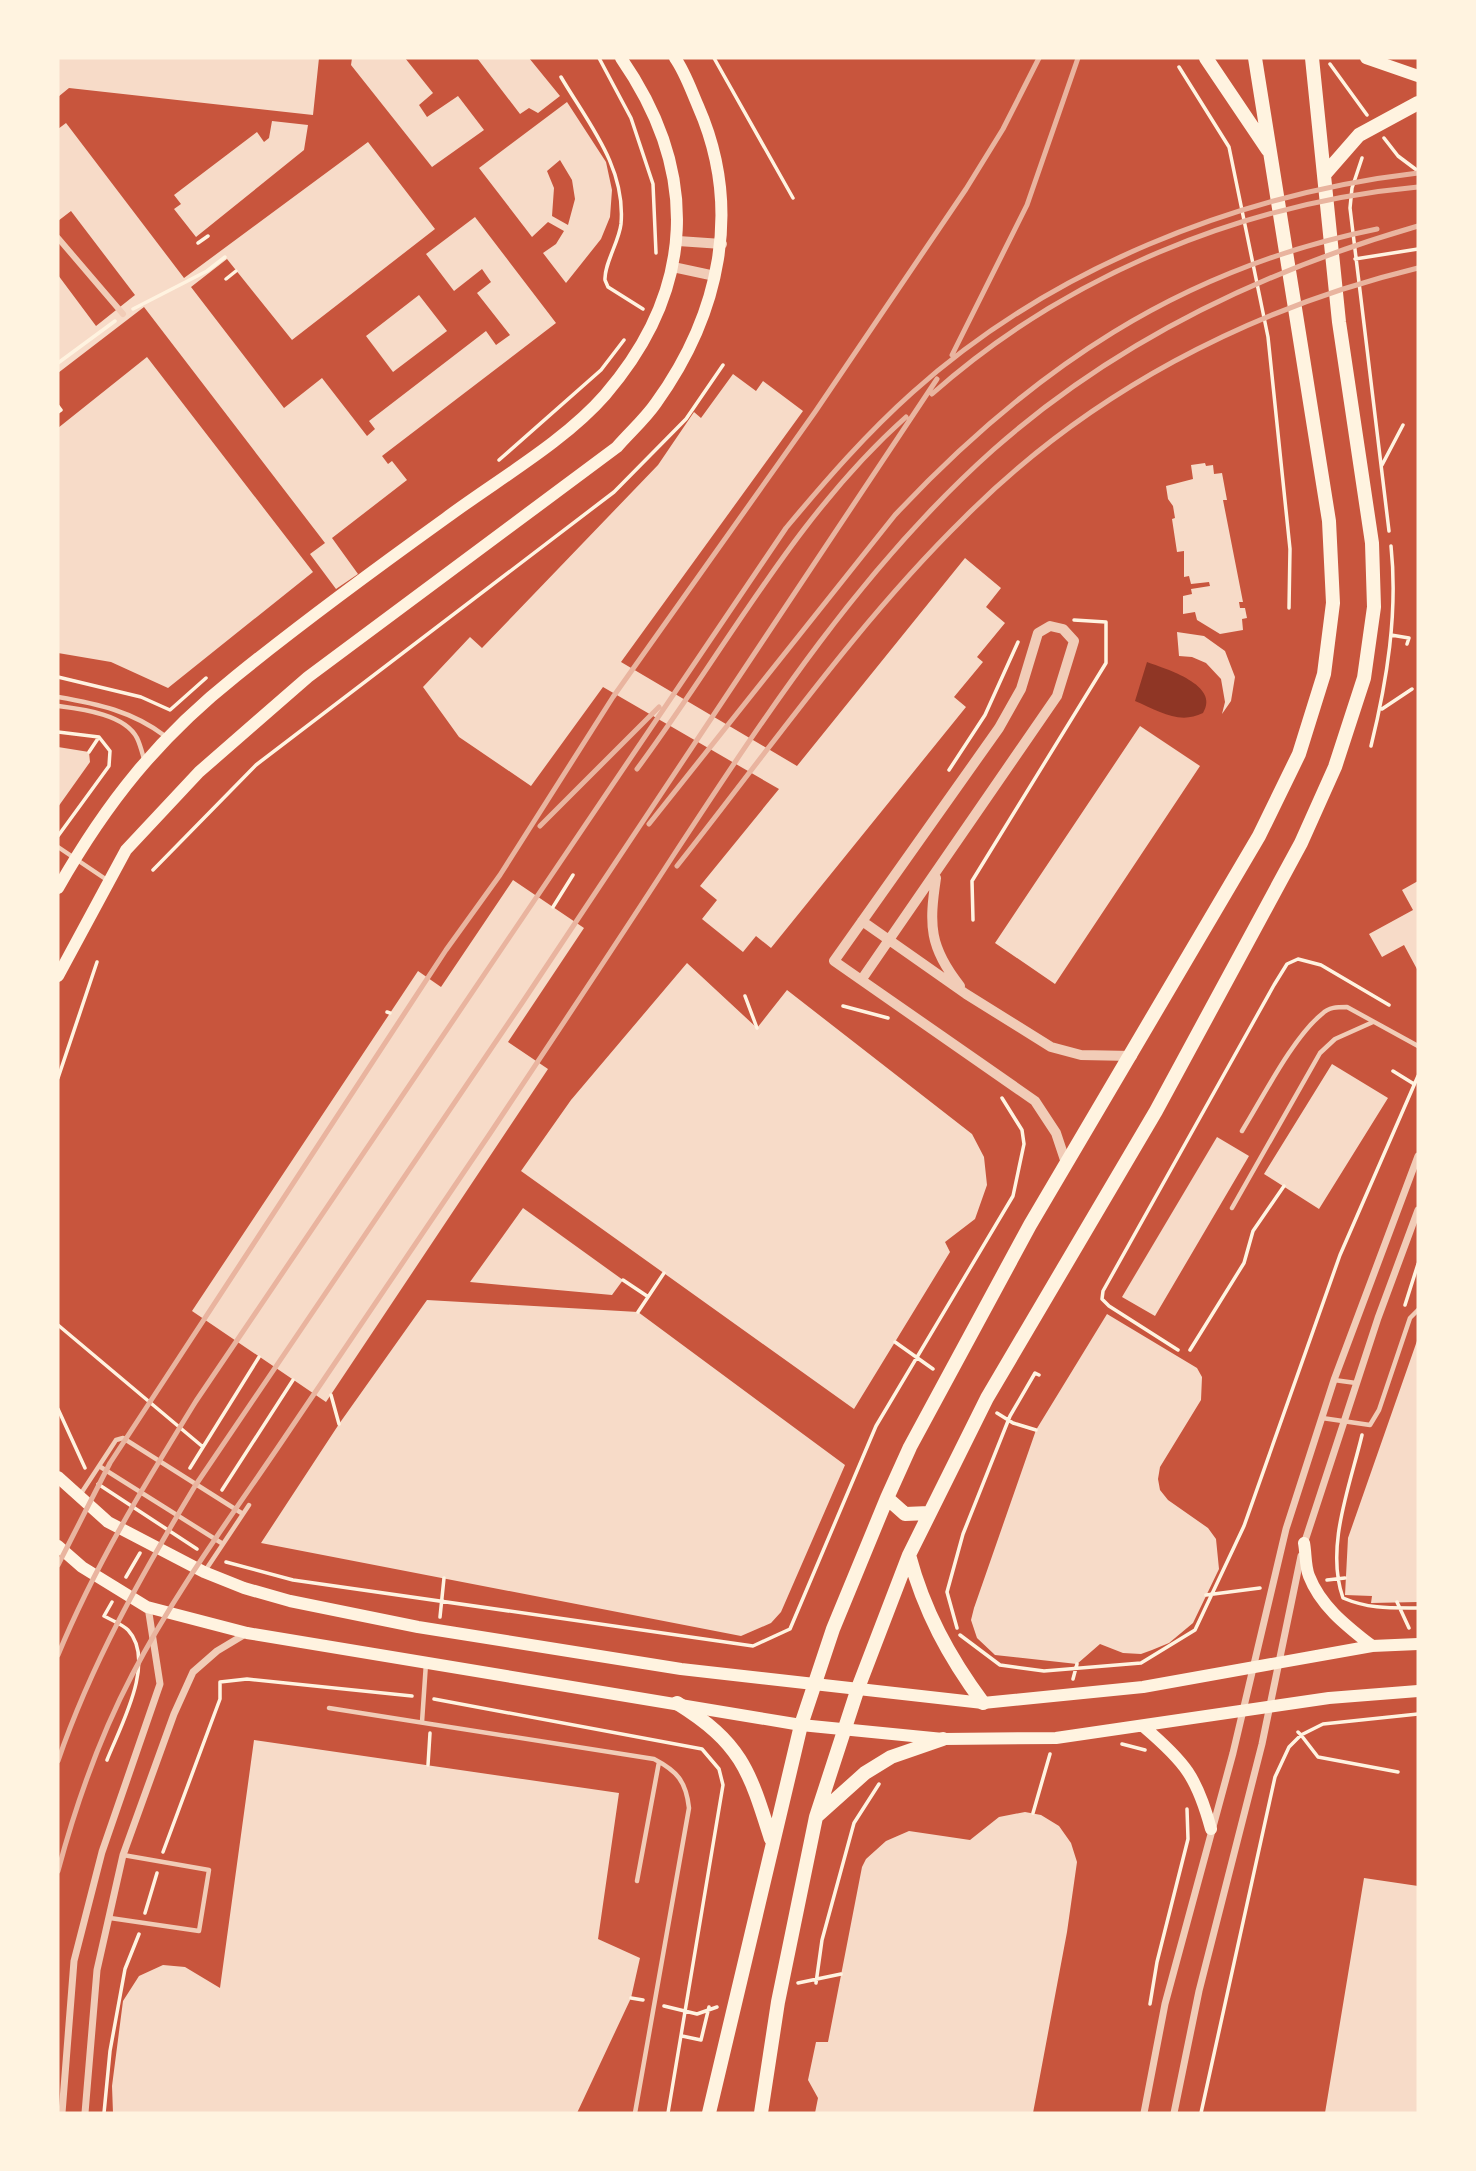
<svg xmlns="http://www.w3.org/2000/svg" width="1476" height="2171" viewBox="0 0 1476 2171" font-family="Barlow,sans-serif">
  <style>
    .water { fill: #8f3625 }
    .building { fill: #f7dbc8; fill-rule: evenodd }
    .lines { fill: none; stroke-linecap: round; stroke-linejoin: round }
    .path { stroke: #fff3e0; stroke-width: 3.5 }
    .service { stroke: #f1ccb7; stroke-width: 4.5 }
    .pedestrian { stroke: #f1ccb7; stroke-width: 6 }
    .minor { stroke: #f1ccb7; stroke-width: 7 }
    .tertiary { stroke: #f1ccb7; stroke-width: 10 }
    .secondary { stroke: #fff3e0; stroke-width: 12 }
    .primary { stroke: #fff3e0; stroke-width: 14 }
    .rail { stroke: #e9b49f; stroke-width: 5 }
  </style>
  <rect width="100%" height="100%" fill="#c8553d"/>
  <!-- water -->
  <path class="water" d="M1147,662C1166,669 1221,685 1203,713C1179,725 1159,711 1135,701Z"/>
  <!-- building -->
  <path class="building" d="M58,58H319L313,115L69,88L58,97Z
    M352,58H405L433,93L419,105L427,117L458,96L484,130L432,167L351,65Z
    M477,58H529L560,96L538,113L529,108L520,114Z
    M567,102L606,162L612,190L610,217L601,239L566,283L543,253L556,244L564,231L548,222L532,237L479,168ZM560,160L572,180L575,199L568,225L552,216L554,188L547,171Z
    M272,121L308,125L304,150L196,237L174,209L181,204L174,195L257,132L264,142L269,138Z
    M66,123L184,278L368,142L435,229L292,340L227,259L191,287L284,408L322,378L367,436L375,429L369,421L486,331L496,345L510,335L477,293L491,282L482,269L454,291L426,254L475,217L556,323L382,456L388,464L392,461L407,480L332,538L358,574L336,589L310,554L325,543L144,307L58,373V275L96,326L135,295L71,211L58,221V129Z
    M419,295L447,331L393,372L366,336Z
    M147,357L313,572L168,688L111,662L58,653V428Z
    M733,374L756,391L763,381L803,411L621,662L797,766L965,558L1001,588L986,607L1005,623L977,657L983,662L954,697L966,707L771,948L756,936L743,952L702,919L717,900L700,886L779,789L603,687L531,786L459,737L423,687L470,637L482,648L658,465L694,412L701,418Z
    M1205,463L1206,466L1213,465L1214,474L1222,473L1227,500H1223L1243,602H1239L1240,608H1245L1247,618L1242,619L1243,630L1220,634L1197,620L1195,612L1183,614V596L1192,594L1191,589L1210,586L1209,582L1191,584L1189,576L1184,577V551L1177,552L1172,519L1175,518L1173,506L1168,499L1166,486L1193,479L1191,465Z
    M1177,632L1204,636L1225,651L1235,677L1231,701L1222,714L1225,702L1221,679L1206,663L1192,657L1179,656Z
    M1140,726L1200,766L1055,984L995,943Z
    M58,747L89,752L90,762L58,807Z
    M513,880L584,928L508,1042L548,1069L326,1402L192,1311L418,971L441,987Z
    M1418,881V971L1404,945L1382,957L1369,934L1413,910L1402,890Z
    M687,963L757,1028L787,990L972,1134L984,1157L987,1185L975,1219L945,1242L950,1252L854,1409L521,1171L571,1100Z
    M1332,1064L1388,1098L1319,1209L1264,1174Z
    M1217,1137L1249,1156L1155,1316L1122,1297Z
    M523,1208L623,1280L612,1295L470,1282Z
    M427,1300L638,1312L845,1465L781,1612L771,1623L741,1636L261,1543L339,1424Z
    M1107,1314L1197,1368L1202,1377L1201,1400L1160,1467L1158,1479L1160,1490L1168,1500L1208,1528L1216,1539L1219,1569L1193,1623L1169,1643L1152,1650L1141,1654L1123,1653L1100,1644L1077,1664L995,1655L977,1638L971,1620L974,1608L1036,1430Z
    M1418,1338V1602L1371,1603L1372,1596L1345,1595L1348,1538Z
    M254,1740L619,1793L598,1939L640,1958L631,1998L577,2113H113L112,2086L123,2001L139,1976L163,1965L185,1967L220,1988Z
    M1025,1812L1041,1815L1059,1826L1071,1843L1077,1862L1067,1932L1033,2113H815L818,2098L808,2080L816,2042H828L862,1867L866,1859L886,1841L909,1831L970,1840L999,1817Z
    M1364,1878L1418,1886V2113H1325Z"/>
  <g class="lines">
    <!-- path -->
    <path class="path" d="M599,58L631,118L653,184L656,253
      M714,58L793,198
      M1330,64L1367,115
      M1179,67L1229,147L1268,337L1290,549L1289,608
      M561,77C588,123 626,167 621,224C619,242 604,264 605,280L608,287L643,309
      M1384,138L1398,156L1418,171
      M1362,158L1352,188L1350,208L1389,531
      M198,243L208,236
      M1355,259L1418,249
      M226,279L236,271
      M133,309L207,271L225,257
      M58,363L115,321
      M58,406L61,410L58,412
      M499,460L601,370L624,340
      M1382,465L1403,425
      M1391,635L1409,638L1407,644
      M58,677L141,697L170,710L206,678
      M1382,709L1412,689
      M58,732L99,737L110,751L109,766L58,836
      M1371,746C1387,681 1398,613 1391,546
      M89,752L99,737
      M949,770L985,715L1018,642
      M153,870L256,765L614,492L686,419L723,365
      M553,907L573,875
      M973,920L972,881L1106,663V622L1074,620
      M745,996L757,1028
      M843,1006L888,1018
      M387,1012L390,1013
      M1393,1071L1414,1084
      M58,1078L97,962
      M623,1280L647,1296
      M1405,1305L1418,1264
      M638,1312L664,1273
      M58,1325L203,1447
      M895,1342L933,1369
      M1178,1350L1109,1306L1102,1299L1103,1291L1274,985L1287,964L1298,959L1321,965L1389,1005
      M1190,1350L1244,1263L1253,1231L1284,1186
      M331,1395L339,1424
      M58,1409L85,1468
      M997,1413L1013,1423L1036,1430
      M1362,1435C1350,1486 1325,1547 1343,1598C1369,1609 1390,1608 1418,1608
      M190,1468L259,1357
      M98,1484L197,1549
      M222,1490L293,1380
      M226,1562L293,1580L753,1646L790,1629L876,1426L1013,1196L1024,1144L1022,1130L1002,1098
      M126,1577L140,1553
      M1327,1580L1345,1578
      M1206,1595L1260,1588
      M1397,1602L1409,1628
      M440,1617L444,1578
      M957,1628L947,1592L963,1534L1010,1416L1035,1373L1039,1375
      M960,1635L1000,1665L1044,1671L1141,1663L1195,1630L1244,1526L1340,1255L1418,1076
      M1073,1679L1077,1664
      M434,1699L702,1749L719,1769L723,1785L668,2113
      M1298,1732L1301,1735L1323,1724L1418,1714
      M1122,1744L1145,1750
      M107,1760C120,1727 157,1661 128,1630C122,1624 111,1620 104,1616L112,1602
      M428,1765L430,1733
      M1033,1813L1050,1754
      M163,1852L220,1699V1682L247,1679L412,1696
      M145,1913L157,1873
      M798,1983L841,1974
      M816,1983L822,1940L854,1823L879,1784
      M631,1998L643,2000
      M1150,2004L1157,1962L1188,1839L1187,1809
      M664,2006L697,2014L717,2007
      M682,2036L701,2040L709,2007
      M104,2113L110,2051L125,1969L139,1934
      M1201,2113L1275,1777L1289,1747L1301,1735L1318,1757L1398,1772"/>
    <!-- service -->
    <path class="service" d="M58,697C98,704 132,711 165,736
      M58,706C81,709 125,714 137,738C140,744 142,752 144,759
      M58,847L107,880
      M1242,1131C1262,1099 1293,1037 1322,1014C1329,1007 1337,1007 1347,1007L1418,1046
      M1232,1208L1320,1053L1335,1039L1373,1022
      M1334,1380L1356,1383
      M1322,1418L1370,1425L1379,1410L1410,1318L1418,1310
      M99,1466L223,1544
      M80,1495L116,1440L123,1438L243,1514
      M205,1571L249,1505
      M329,1708L654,1759C677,1771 686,1781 689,1808L635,2113
      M422,1722L426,1663
      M637,1881L659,1762
      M110,1918L199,1931L209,1870L123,1855"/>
    <!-- pedestrian -->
    <path class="pedestrian" d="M58,238L123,314"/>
    <!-- minor -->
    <path class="minor" d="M1304,1544L1378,1318L1418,1210
      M62,2113L74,1961L102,1852L160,1684L148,1607
      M85,2113L97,1970L123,1855L174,1714L193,1672L217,1651L247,1633
      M1144,2113L1165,2004L1233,1753L1286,1529L1334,1380L1418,1156
      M1174,2113L1199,1991L1262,1744L1301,1556"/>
    <!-- tertiary -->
    <path class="tertiary" d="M678,241L722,244
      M673,267L715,276
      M936,878C929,925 929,947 960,986
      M862,921L966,994L1051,1047L1081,1055L1132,1056
      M862,979L1057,696L1074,641L1063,629L1050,626L1038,633L1021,689L999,728L834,961L1035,1101L1056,1133L1066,1163"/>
    <!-- secondary -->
    <path class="secondary" d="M1366,58L1418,76
      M58,888C107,802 158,738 236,676C304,621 375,569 446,518C497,480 564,442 605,395C696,289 700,172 621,58
      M58,976L126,850L199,772L308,677L617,447C629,433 645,419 656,403C720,314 743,208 698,106C691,90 685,72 675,58
      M58,1477L108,1522L204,1572L244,1588L290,1601L418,1627L681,1669L983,1703L1143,1687L1372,1646L1418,1644
      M1304,1543C1306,1553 1305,1566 1309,1576C1321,1607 1348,1627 1372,1646
      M58,1546L82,1567L147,1607L247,1633L801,1725L943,1739L1056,1738L1329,1698L1418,1691
      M1144,1727C1185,1762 1197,1777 1211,1829"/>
    <!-- primary -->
    <path class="primary" d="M1206,58L1268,150
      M1324,175L1359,135L1418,103
      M887,1498L905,1514L929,1513
      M909,1555C924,1611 949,1657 983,1703
      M677,1703C741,1743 749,1769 771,1839
      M817,1816L865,1773L891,1757L943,1739
      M709,2113L801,1725L833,1629L887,1498L910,1447L1030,1225L1259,836L1299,754L1324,674L1333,603L1329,521L1255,58
      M761,2113L778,2002L816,1817L858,1688L909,1555L987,1398L1156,1111L1301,843L1335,767L1364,678L1374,607L1372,543L1339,322L1312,58"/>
    <!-- rail -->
    <path class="rail" d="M952,355L1027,205L1078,58
      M932,394C1065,276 1242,203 1418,187
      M637,769C725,651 794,517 906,417
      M649,824L895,515C1031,370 1179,269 1377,229
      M540,826L659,707
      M677,866C770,749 857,623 964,518C1088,393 1248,309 1418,268
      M58,1565L110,1463L446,950L500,875L613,697L815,412L966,189L1003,129L1039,58
      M58,1655C95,1565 145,1484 196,1401L786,528C826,480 867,433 913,392C1050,269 1237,194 1418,173
      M58,1761C91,1664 142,1574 195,1486L522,1003L937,379
      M58,1871C76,1804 100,1736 132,1675C176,1590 234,1513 287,1434C355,1334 423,1233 491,1132C552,1040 613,949 673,856C768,711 863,566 993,450C1115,342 1262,271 1418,226"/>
  </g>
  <!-- border -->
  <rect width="1476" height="2171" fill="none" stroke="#fff3e0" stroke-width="119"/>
</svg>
